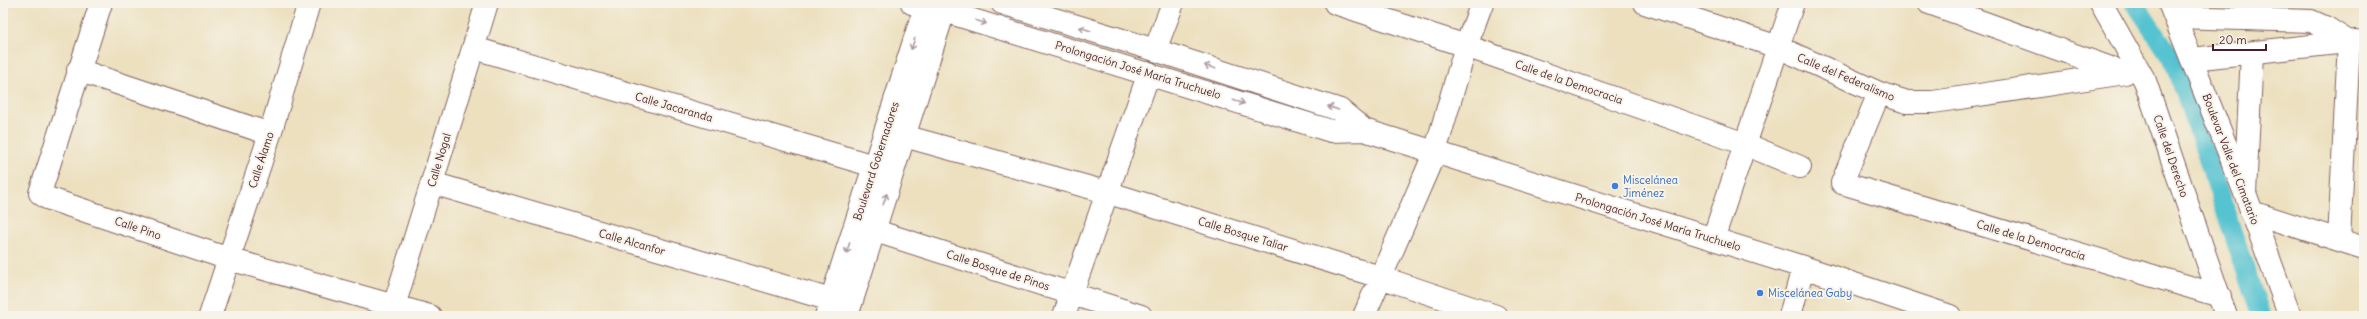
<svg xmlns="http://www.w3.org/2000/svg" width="2367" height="319" viewBox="0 0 2367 319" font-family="Delius,sans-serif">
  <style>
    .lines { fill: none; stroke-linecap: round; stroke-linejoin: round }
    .canal { stroke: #57c3d1; stroke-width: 19 }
    .minor-casing { stroke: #83635f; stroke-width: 24 }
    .major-casing { stroke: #83635f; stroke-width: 24 }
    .minor { stroke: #fff; stroke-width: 22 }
    .major { stroke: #fff; stroke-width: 22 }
    .oneway { stroke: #ae9aa0 }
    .shop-dot { fill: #3f7fe0; stroke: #f7f3e8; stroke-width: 1.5 }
    .labels { text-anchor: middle; stroke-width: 4; stroke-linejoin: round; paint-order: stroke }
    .street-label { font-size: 11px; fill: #4a1f2b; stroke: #f7f3e8 }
    .shop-label { font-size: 11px; fill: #366cbe; stroke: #f7f3e8; text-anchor: start }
  </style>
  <rect width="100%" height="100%" fill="#f7f3e8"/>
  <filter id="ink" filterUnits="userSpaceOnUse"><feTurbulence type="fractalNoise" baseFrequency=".025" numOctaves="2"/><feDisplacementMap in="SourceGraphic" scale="8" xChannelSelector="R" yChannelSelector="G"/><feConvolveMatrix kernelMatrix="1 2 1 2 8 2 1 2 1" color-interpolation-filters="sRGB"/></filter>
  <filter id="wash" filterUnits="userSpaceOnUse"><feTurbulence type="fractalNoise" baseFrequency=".012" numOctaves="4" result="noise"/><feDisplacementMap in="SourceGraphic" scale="16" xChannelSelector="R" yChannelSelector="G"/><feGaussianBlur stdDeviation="0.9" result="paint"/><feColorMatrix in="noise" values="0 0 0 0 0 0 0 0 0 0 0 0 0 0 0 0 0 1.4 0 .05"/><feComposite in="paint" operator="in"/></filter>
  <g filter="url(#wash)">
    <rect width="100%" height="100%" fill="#ece0bf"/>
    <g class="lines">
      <!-- canal -->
      <path class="canal" d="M2135,3L2175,63L2261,316"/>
    </g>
  </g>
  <g filter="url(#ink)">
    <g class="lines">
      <defs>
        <path id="minor" d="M101,3L40,193L47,198L229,259L430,316
          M912,3L944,11L1331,131L1364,130L1803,267L1950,316
          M1002,3L1155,50L1340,110L1364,130
          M1335,3L1466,46L1745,144L1800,167
          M1645,3L1778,47L1879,93L1907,102H1933L2125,73
          M1929,3L2122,72
          M2175,17L2311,21L2327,28L2349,42L2339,240
          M474,48L874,166
          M1155,50L1173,3
          M2192,59L2356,41
          M78,70L270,134
          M1879,93L1842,183L2220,296
          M904,136L1106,192L1380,277L1496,316
          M432,183L831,300
          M2245,193L2252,54
          M2251,212L2364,248
          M860,226L1141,316
          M1713,239L1793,3
          M210,316L270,134L309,3
          M391,316L487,3
          M826,316L925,7L928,3
          M847,316L944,11L945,3
          M1064,316L1149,73
          M1364,316L1435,152L1466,46L1482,3
          M1790,316L1803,267"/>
        <path id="major" d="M2101,3L2145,81L2226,316
          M2169,3L2245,193L2290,316"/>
      </defs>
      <!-- minor casing -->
      <use href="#minor" class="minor-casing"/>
      <!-- major casing -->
      <use href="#major" class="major-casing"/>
      <!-- minor -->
      <use href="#minor" class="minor"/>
      <!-- major -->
      <use href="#major" class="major"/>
    </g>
    <!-- one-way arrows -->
    <defs><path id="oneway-shaft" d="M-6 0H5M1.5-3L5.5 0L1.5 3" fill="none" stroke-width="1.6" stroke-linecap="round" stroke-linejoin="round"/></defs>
    <g class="oneway">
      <use href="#oneway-shaft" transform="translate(981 22) rotate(17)"/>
      <use href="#oneway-shaft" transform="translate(1085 29) rotate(-163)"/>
      <use href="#oneway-shaft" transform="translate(913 44) rotate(108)"/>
      <use href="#oneway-shaft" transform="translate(1210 67) rotate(-162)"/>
      <use href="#oneway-shaft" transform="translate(1239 102) rotate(17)"/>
      <use href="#oneway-shaft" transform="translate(1333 108) rotate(-161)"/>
      <use href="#oneway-shaft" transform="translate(885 199) rotate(-72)"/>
      <use href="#oneway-shaft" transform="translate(848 248) rotate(108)"/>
    </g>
  </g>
  <!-- markers -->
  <g class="shop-dot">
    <circle cx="1615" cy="186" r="4"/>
    <circle cx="1760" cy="293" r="4"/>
  </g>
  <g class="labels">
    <!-- street labels -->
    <g class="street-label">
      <text transform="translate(1138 70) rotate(17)" y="4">Prolongación José María Truchuelo</text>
      <text transform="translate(1846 77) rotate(23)" y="4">Calle del Federalismo</text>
      <text transform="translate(1569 82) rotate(19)" y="4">Calle de la Democracia</text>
      <text transform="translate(674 107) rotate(16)" y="4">Calle Jacaranda</text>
      <text transform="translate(2171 156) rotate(71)" y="4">Calle del Derecho</text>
      <text transform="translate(2231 159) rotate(69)" y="4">Boulevar Valle del Cimatario</text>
      <text transform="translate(261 160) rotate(-72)" y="4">Calle Álamo</text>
      <text transform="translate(439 160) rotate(-73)" y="4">Calle Nogal</text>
      <text transform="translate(876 161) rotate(-72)" y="4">Boulevard Gobernadores</text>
      <text transform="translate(1658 222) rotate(17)" y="4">Prolongación José María Truchuelo</text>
      <text transform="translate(138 228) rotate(19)" y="4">Calle Pino</text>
      <text transform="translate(1243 234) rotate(17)" y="4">Calle Bosque Taliar</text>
      <text transform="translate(2031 240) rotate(17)" y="4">Calle de la Democracia</text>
      <text transform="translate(632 242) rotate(16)" y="4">Calle Alcanfor</text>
      <text transform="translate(998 270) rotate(18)" y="4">Calle Bosque de Pinos</text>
    </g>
    <!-- shop labels -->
    <g class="shop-label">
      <text x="1623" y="184">Miscelánea<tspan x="1623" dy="13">Jiménez</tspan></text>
      <text x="1768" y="297">Miscelánea Gaby</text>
    </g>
  </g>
  <!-- margin -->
  <rect width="2367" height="319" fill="none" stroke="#f7f3e8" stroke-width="16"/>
  <!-- scale -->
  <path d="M2213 44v6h53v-6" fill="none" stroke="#4a1f2b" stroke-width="2"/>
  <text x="2219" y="44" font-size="12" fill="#4a1f2b" stroke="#f7f3e8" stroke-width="3" paint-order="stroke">20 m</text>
</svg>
